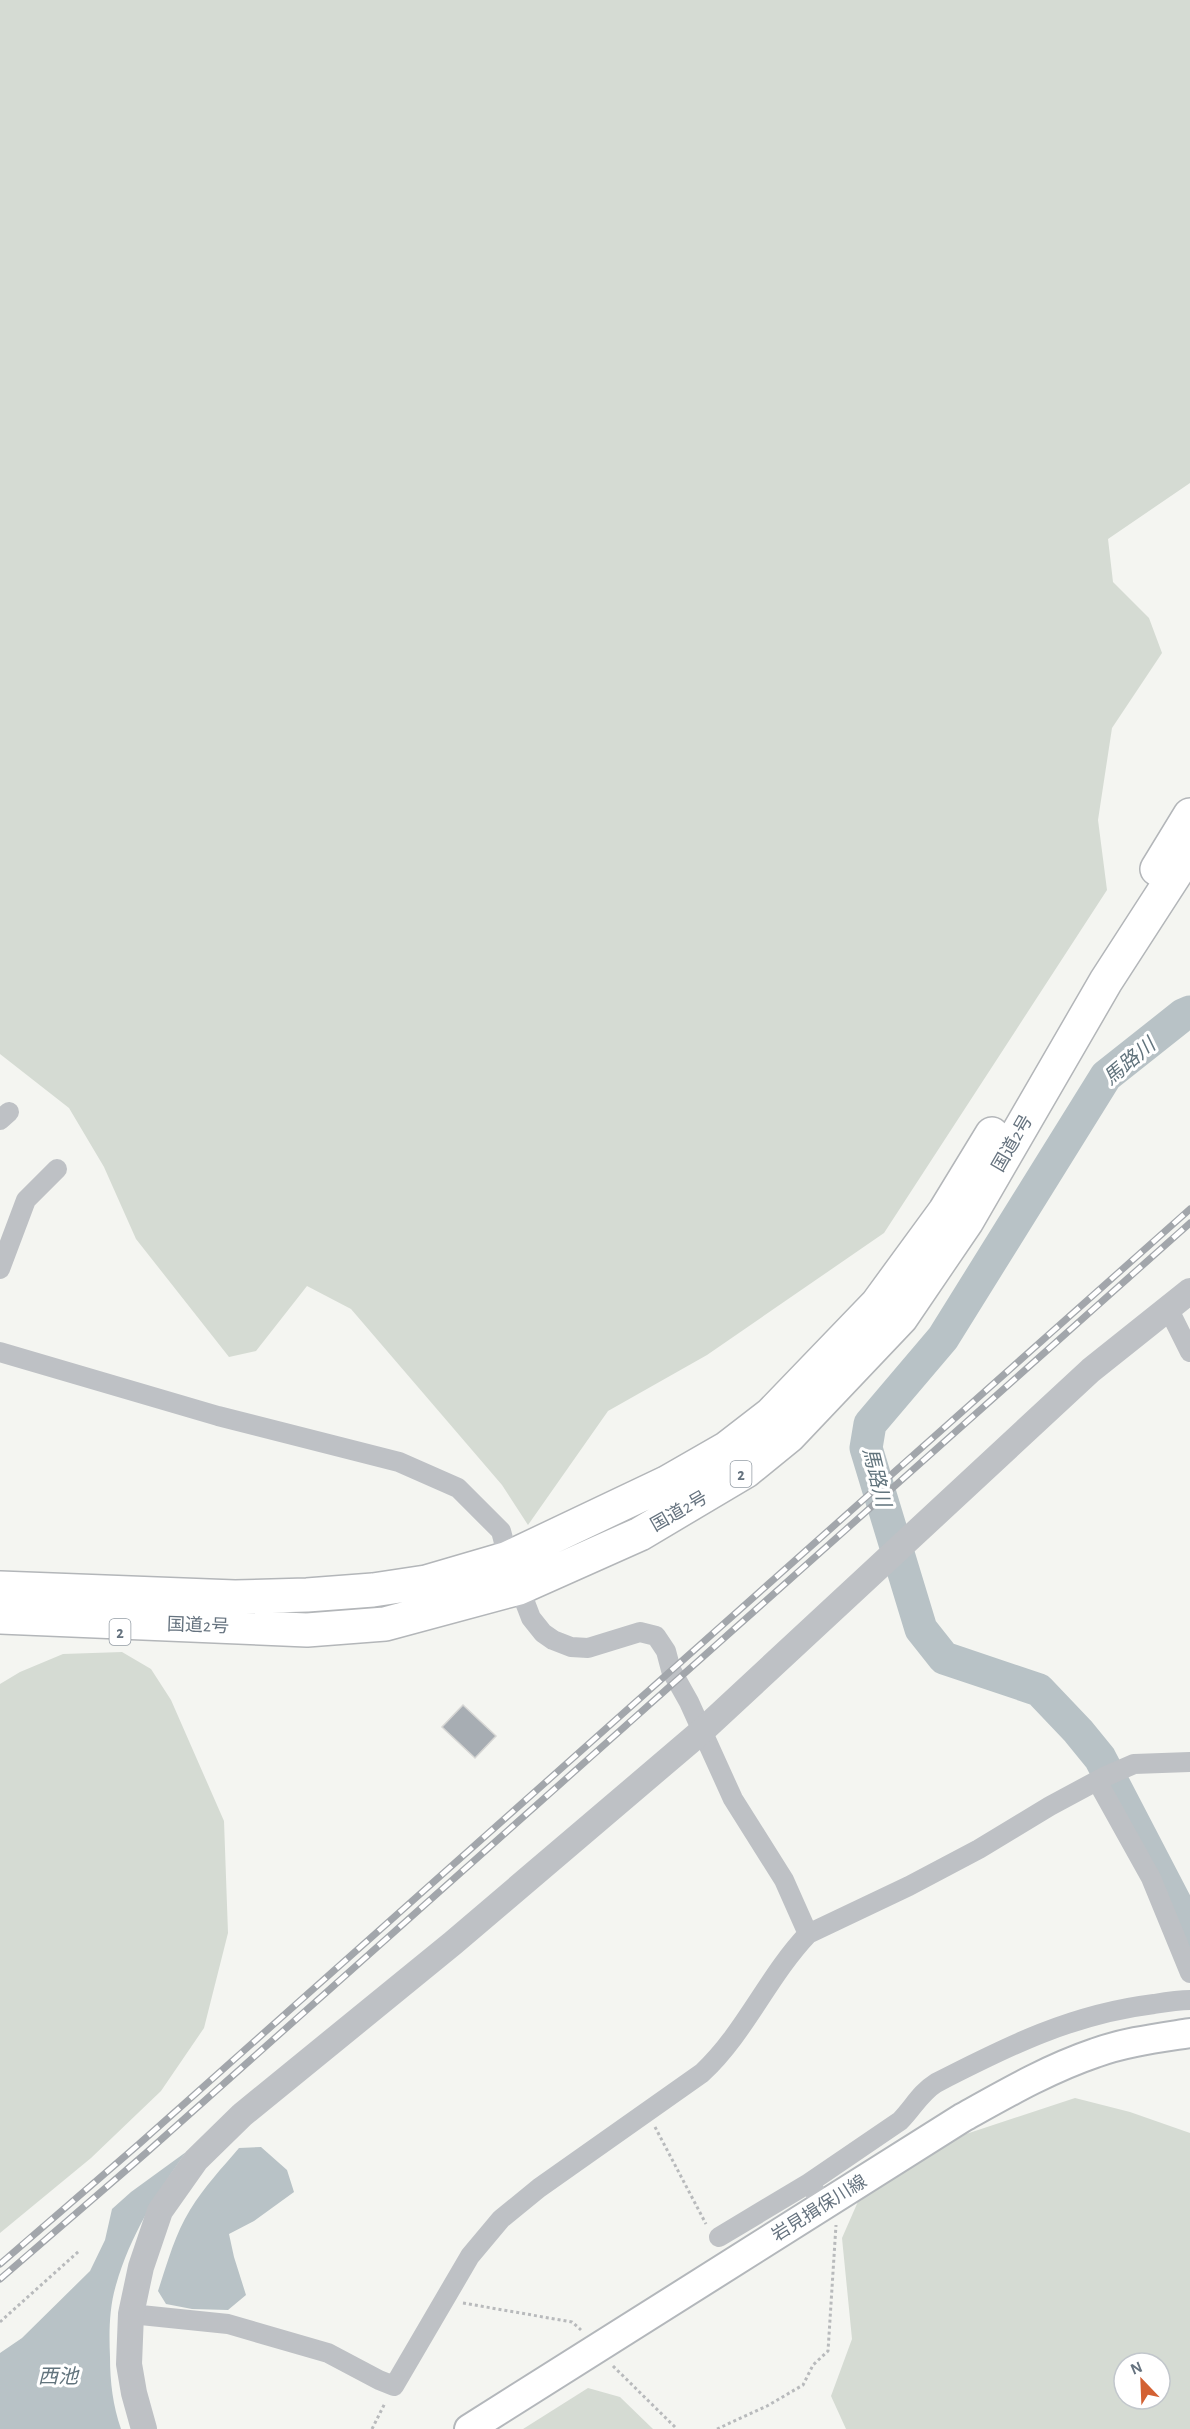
<svg xmlns="http://www.w3.org/2000/svg" width="1190" height="2429" viewBox="0 0 1190 2429" font-family="'Alegreya Sans','Noto Sans JP',sans-serif">
  <style>
    .green { fill: #d5dbd3; fill-rule: evenodd }
    .water { fill: #b8c2c6 }
    .lines { fill: none; stroke-linecap: round; stroke-linejoin: round }
    .river { stroke: #b8c2c6; stroke-width: 33 }
    .building { fill: #a7adb3; stroke: #d6d6d4; stroke-width: 1.5 }
    .secondary-casing { stroke: #b3b7bb; stroke-width: 32 }
    .trunk-casing { stroke: #b3b6b9; stroke-width: 36 }
    .path { stroke: #b8babc; stroke-width: 3; stroke-dasharray: 3 3; stroke-linecap: butt }
    .minor { stroke: #bec1c5; stroke-width: 20 }
    .tertiary { stroke: #bec1c5; stroke-width: 26 }
    .secondary { stroke: #fff; stroke-width: 28 }
    .trunk { stroke: #fff; stroke-width: 33 }
    .rail-casing { stroke: #a2a6ab; stroke-width: 7 }
    .rail { stroke: #fff; stroke-width: 4.5; stroke-dasharray: 14; stroke-linecap: butt }
    .labels { text-anchor: middle; stroke-width: 6; stroke-linejoin: round; paint-order: stroke }
    .shield { fill: #fff; stroke: #949da5; stroke-width: 1.5 }
    .shield-label { font-size: 16px; font-weight: bold; fill: #66737f }
    .street-label { font-size: 18px; fill: #66737f; stroke: #fff }
    .water-label { font-size: 20px; font-style: italic; fill: #62747d; stroke: #fff }
  </style>
  <rect width="100%" height="100%" fill="#f4f5f1"/>
  <!-- green -->
  <path class="green" d="M0,0H1190V483L1108,539L1113,582L1149,618L1162,653L1112,728L1098,820L1107,890L884,1233L707,1355L608,1411L528,1525L502,1485L351,1309L307,1286L256,1351L229,1357L136,1239L104,1167L69,1108L0,1054Z
    M122,1652L151,1669L171,1700L224,1821L228,1933L204,2028L161,2091L91,2158L0,2233V1684L20,1672L63,1654Z
    M1075,2098L1130,2112L1190,2133V2429H846L831,2396L852,2339L842,2238L860,2197L966,2134ZM1124,2363H1160V2399H1124Z
    M588,2388L620,2397L653,2429H523Z"/>
  <!-- water -->
  <path class="water" d="M261,2147L287,2170L294,2192L254,2221L229,2234L234,2257L246,2295L228,2310L192,2309L166,2304L158,2291C167,2264 175,2234 190,2210C204,2187 222,2168 239,2148Z
    M186,2152C157,2193 130,2236 116,2285C109,2308 109,2334 110,2357C110,2382 113,2406 121,2429H0V2353L22,2338L90,2271L105,2240L112,2209L131,2192Z"/>
  <g class="lines">
    <!-- river -->
    <path class="river" d="M1190,1012L1183,1015L1106,1076L943,1338L870,1424L866,1448L921,1629L944,1658L1039,1690L1078,1731L1100,1758L1190,1931"/>
  </g>
  <!-- building -->
  <path class="building" d="M463,1705L496,1736L475,1758L442,1727Z"/>
  <g class="lines">
    <defs>
      <path id="secondary" d="M469,2429L962,2118C1005,2094 1048,2069 1095,2053C1125,2042 1158,2038 1190,2033"/>
      <path id="trunk" d="M1157,869L1190,815
        M0,1588L235,1597L307,1595L373,1590L426,1582L508,1558L666,1483L727,1448L771,1414L877,1304L945,1211L992,1134
        M0,1617L307,1630L385,1624L519,1588L640,1534L746,1471L789,1436L901,1318L967,1221L1106,981L1190,851"/>
    </defs>
    <!-- secondary casing -->
    <use href="#secondary" class="secondary-casing"/>
    <!-- trunk casing -->
    <use href="#trunk" class="trunk-casing"/>
    <!-- path -->
    <path class="path" d="M655,2127L706,2224
      M463,2303L572,2322L581,2330
      M0,2322L79,2251
      M613,2366L677,2429
      M372,2429L385,2403
      M717,2429L767,2406L803,2385L813,2365L828,2351L836,2225"/>
    <!-- minor -->
    <path class="minor" d="M0,1120L9,1112
      M0,1269L26,1200L57,1169
      M1168,1308L1190,1352
      M0,1352L218,1416L399,1462L458,1488L501,1531L508,1558L531,1618L543,1633L553,1640L571,1647L588,1648L640,1632L656,1636L666,1651L671,1670L689,1702L733,1799L784,1880L808,1934C768,1976 745,2033 702,2073L539,2188L501,2219L470,2256L394,2386L379,2380L328,2353L228,2324L131,2314
      M1097,1781L1151,1878L1190,1973
      M808,1934L909,1886L979,1849L1050,1806L1104,1777L1134,1764L1190,1762
      M824,2205L809,2183L900,2121C913,2108 920,2093 936,2083C1008,2046 1072,2014 1154,2004C1166,2002 1178,2000 1190,2000
      M719,2237L809,2183"/>
    <!-- tertiary -->
    <path class="tertiary" d="M144,2429L134,2393L129,2364L131,2314L141,2267L160,2211L196,2160L242,2115L453,1943L702,1731L1091,1370L1190,1291"/>
    <!-- secondary -->
    <use href="#secondary" class="secondary"/>
    <!-- trunk -->
    <use href="#trunk" class="trunk"/>
    <defs>
      <path id="rail" d="M0,2264L139,2144L1190,1209
        M0,2279L146,2153L1190,1223"/>
    </defs>
    <!-- rail casing -->
    <use href="#rail" class="rail-casing"/>
    <!-- rail -->
    <use href="#rail" class="rail"/>
  </g>
  <g class="labels">
    <!-- shield labels -->
    <g class="shield">
      <rect x="730.5" y="1461" width="21" height="26" rx="4.5"/>
      <rect x="109.5" y="1619" width="21" height="26" rx="4.5"/>
    </g>
    <g class="shield-label">
      <text x="741" y="1480">2</text>
      <text x="120" y="1638">2</text>
    </g>
    <!-- street labels -->
    <g class="street-label">
      <text transform="translate(1012 1143) rotate(-60)" y="6">国道2号</text>
      <text transform="translate(679 1511) rotate(-30)" y="6">国道2号</text>
      <text transform="translate(198 1625) rotate(2)" y="6">国道2号</text>
      <text transform="translate(819 2208) rotate(-32)" y="6">岩見揖保川線</text>
    </g>
    <!-- water labels -->
    <g class="water-label">
      <text transform="translate(1129 1061) rotate(-40)" y="7">馬路川</text>
      <text transform="translate(877 1477) rotate(76)" y="7">馬路川</text>
      <text x="58" y="2383">西池</text>
    </g>
  </g>
  <!-- north arrow -->
  <g transform="translate(1142 2381) rotate(337)"><circle r="28" fill="#ffffff" stroke="#c2c7cc" stroke-width="1.5"/>
  <path d="M0-4.5L10 22L0 15L-10 22Z" fill="#d36133"/>
  <text y="-9" font-size="16" font-weight="bold" text-anchor="middle" fill="#66737f">N</text>
  </g>
</svg>
